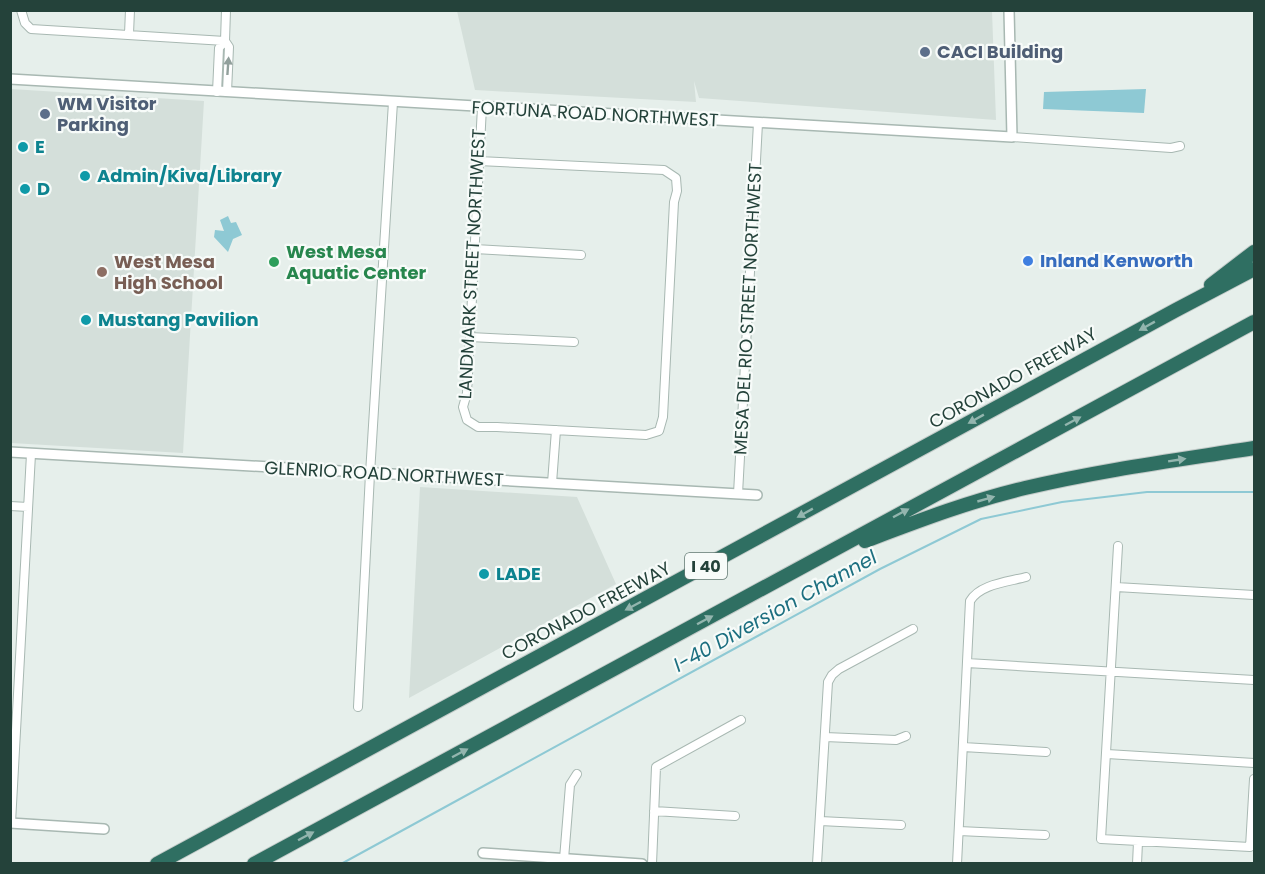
<svg xmlns="http://www.w3.org/2000/svg" width="1265" height="874" viewBox="0 0 1265 874" font-family="Poppins,sans-serif">
  <style>
    .built { fill: #d4dfda }
    .water { fill: #8ec9d4 }
    .lines { fill: none; stroke-linecap: round; stroke-linejoin: round }
    .stream { stroke: #8ec9d4; stroke-width: 2 }
    .minor-casing { stroke: #a8b8b2; stroke-width: 10 }
    .tertiary-casing { stroke: #a8b8b2; stroke-width: 12 }
    .motorway-casing { stroke: #c2cac8; stroke-width: 16 }
    .minor { stroke: #fff; stroke-width: 8 }
    .tertiary { stroke: #fff; stroke-width: 9 }
    .motorway { stroke: #2f6f62; stroke-width: 14 }
    .oneway { fill: #92a09c }
    .oneway2 { fill: #93b5ae }
    .service-dot { fill: #5c6f8a; stroke: #f7fbf9; stroke-width: 2 }
    .culture-dot { fill: #0f9aa8; stroke: #f7fbf9; stroke-width: 2 }
    .shop-dot { fill: #3f7fe0; stroke: #f7fbf9; stroke-width: 2 }
    .leisure-dot { fill: #2e9e5b; stroke: #f7fbf9; stroke-width: 2 }
    .education-dot { fill: #8d6e63; stroke: #f7fbf9; stroke-width: 2 }
    .labels { text-anchor: middle; stroke-width: 4.5; stroke-linejoin: round; paint-order: stroke }
    .shield { fill: #f7fbf9; stroke: #637a73; stroke-width: 1.5 }
    .shield-label { font-size: 16px; font-weight: bold; fill: #24423a }
    .service-label { font-size: 18px; font-weight: bold; fill: #4e5e75; stroke: #f7fbf9; text-anchor: start }
    .street-label { font-size: 18px; fill: #24423a; stroke: #f7fbf9 }
    .culture-label { font-size: 18px; font-weight: bold; fill: #0d838f; stroke: #f7fbf9; text-anchor: start }
    .leisure-label { font-size: 18px; font-weight: bold; fill: #27864d; stroke: #f7fbf9; text-anchor: start }
    .shop-label { font-size: 18px; font-weight: bold; fill: #366cbe; stroke: #f7fbf9; text-anchor: start }
    .education-label { font-size: 18px; font-weight: bold; fill: #785e54; stroke: #f7fbf9; text-anchor: start }
    .water-label { font-size: 20px; font-style: italic; fill: #1c6f80; stroke: #f7fbf9 }
  </style>
  <rect width="100%" height="100%" fill="#e6efeb"/>
  <!-- built -->
  <path class="built" d="M457,11H992L996,120L699,98L694,81L696,102L475,90Z
    M11,89L204,101L183,453L11,443Z
    M420,487L577,497L616,584L409,698Z"/>
  <!-- water -->
  <path class="water" d="M1146,89L1144,113L1043,109L1044,92Z
    M228,216L231,223L236,222L242,235L233,239L228,252L214,237L215,230L224,231L220,220Z"/>
  <g class="lines">
    <!-- stream -->
    <path class="stream" d="M341,864L880,569L981,519L1062,502L1147,492H1254"/>
    <defs>
      <path id="minor" d="M21,10L25,23L31,29L225,41
        M129,34L130,10
        M225,41L229,47L227,92
        M217,92L219,48L225,41L226,10
        M1012,137L1171,148L1180,146
        M479,161L664,170L676,178L677,191L674,202L663,417L659,431L646,435L497,427H478L467,420L463,407L467,393L482,107
        M475,249L581,255
        M470,337L574,342
        M552,483L556,430
        M738,494L758,123
        M10,506L28,507
        M1118,546L1101,839L1250,847L1254,779
        M1116,587L1254,595
        M967,663L1254,680
        M358,707L370,474L393,102
        M825,737L896,740L906,736
        M963,747L1046,752
        M1107,754L1254,763
        M654,811L735,816
        M820,821L901,825
        M11,823L31,454
        M959,831L1045,835
        M564,859L570,785L577,774
        M652,864L656,767L741,720
        M817,864L828,682L832,675L839,669L913,629
        M957,864L970,601C980,584 1008,582 1026,577
        M1137,864L1138,842"/>
      <path id="tertiary" d="M10,79L1012,137L1009,10
        M10,452L757,495
        M10,823L104,829
        M483,853L642,864"/>
      <path id="motorway" d="M1211,285L1254,252
        M865,541C918,521 970,501 1025,488C1101,470 1178,460 1254,448
        M157,864L1176,310L1254,269
        M254,864L1254,322"/>
    </defs>
    <!-- minor casing -->
    <use href="#minor" class="minor-casing"/>
    <!-- tertiary casing -->
    <use href="#tertiary" class="tertiary-casing"/>
    <!-- motorway casing -->
    <use href="#motorway" class="motorway-casing"/>
    <!-- minor -->
    <use href="#minor" class="minor"/>
    <!-- tertiary -->
    <use href="#tertiary" class="tertiary"/>
    <!-- motorway -->
    <use href="#motorway" class="motorway"/>
  </g>
  <!-- one-way arrows -->
  <defs><path id="oneway-solid" d="M-6-.8H1V-3.2L6.5 0L1 3.2V.8H-6Z" transform="scale(1.5)"/></defs>
  <use class="oneway" href="#oneway-solid" transform="translate(228 66) rotate(-86)"/>
  <g class="oneway2">
    <use href="#oneway-solid" transform="translate(1147 326) rotate(151)"/>
    <use href="#oneway-solid" transform="translate(976 419) rotate(151)"/>
    <use href="#oneway-solid" transform="translate(1073 421) rotate(-28)"/>
    <use href="#oneway-solid" transform="translate(1177 460) rotate(-9)"/>
    <use href="#oneway-solid" transform="translate(986 499) rotate(-16)"/>
    <use href="#oneway-solid" transform="translate(805 513) rotate(151)"/>
    <use href="#oneway-solid" transform="translate(901 513) rotate(-28)"/>
    <use href="#oneway-solid" transform="translate(633 606) rotate(152)"/>
    <use href="#oneway-solid" transform="translate(705 620) rotate(-28)"/>
    <use href="#oneway-solid" transform="translate(460 753) rotate(-28)"/>
    <use href="#oneway-solid" transform="translate(306 836) rotate(-28)"/>
  </g>
  <!-- markers -->
  <g class="service-dot">
    <circle cx="925" cy="52" r="6"/>
    <circle cx="45" cy="114" r="6"/>
  </g>
  <g class="culture-dot">
    <circle cx="23" cy="147" r="6"/>
    <circle cx="85" cy="176" r="6"/>
    <circle cx="25" cy="189" r="6"/>
    <circle cx="86" cy="320" r="6"/>
    <circle cx="484" cy="574" r="6"/>
  </g>
  <circle class="shop-dot" cx="1028" cy="261" r="6"/>
  <circle class="leisure-dot" cx="274" cy="262" r="6"/>
  <circle class="education-dot" cx="102" cy="272" r="6"/>
  <g class="labels">
    <!-- shield labels -->
    <rect class="shield" x="685" y="553" width="42" height="26" rx="4.5"/>
    <g class="shield-label">
      <text x="706" y="572">I 40</text>
    </g>
    <!-- service labels -->
    <g class="service-label">
      <text x="937" y="58">CACI Building</text>
      <text x="57" y="110">WM Visitor<tspan x="57" dy="21">Parking</tspan></text>
    </g>
    <!-- street labels -->
    <g class="street-label">
      <text transform="translate(595 114) rotate(3)" y="6">FORTUNA ROAD NORTHWEST</text>
      <text transform="translate(472 264) rotate(-87)" y="6">LANDMARK STREET NORTHWEST</text>
      <text transform="translate(748 309) rotate(-87)" y="6">MESA DEL RIO STREET NORTHWEST</text>
      <text transform="translate(1013 378) rotate(-29)" y="6">CORONADO FREEWAY</text>
      <text transform="translate(384 474) rotate(3)" y="6">GLENRIO ROAD NORTHWEST</text>
      <text transform="translate(586 611) rotate(-28)" y="6">CORONADO FREEWAY</text>
    </g>
    <!-- culture labels -->
    <g class="culture-label">
      <text x="35" y="153">E</text>
      <text x="97" y="182">Admin/Kiva/Library</text>
      <text x="37" y="195">D</text>
      <text x="98" y="326">Mustang Pavilion</text>
      <text x="496" y="580">LADE</text>
    </g>
    <!-- leisure labels -->
    <g class="leisure-label">
      <text x="286" y="258">West Mesa<tspan x="286" dy="21">Aquatic Center</tspan></text>
    </g>
    <!-- shop labels -->
    <g class="shop-label">
      <text x="1040" y="267">Inland Kenworth</text>
    </g>
    <!-- education labels -->
    <g class="education-label">
      <text x="114" y="268">West Mesa<tspan x="114" dy="21">High School</tspan></text>
    </g>
    <!-- water labels -->
    <g class="water-label">
      <text transform="translate(775 611) rotate(-29)" y="7">I-40 Diversion Channel</text>
    </g>
  </g>
  <!-- border -->
  <rect width="1265" height="874" fill="none" stroke="#24423a" stroke-width="24"/>
</svg>
